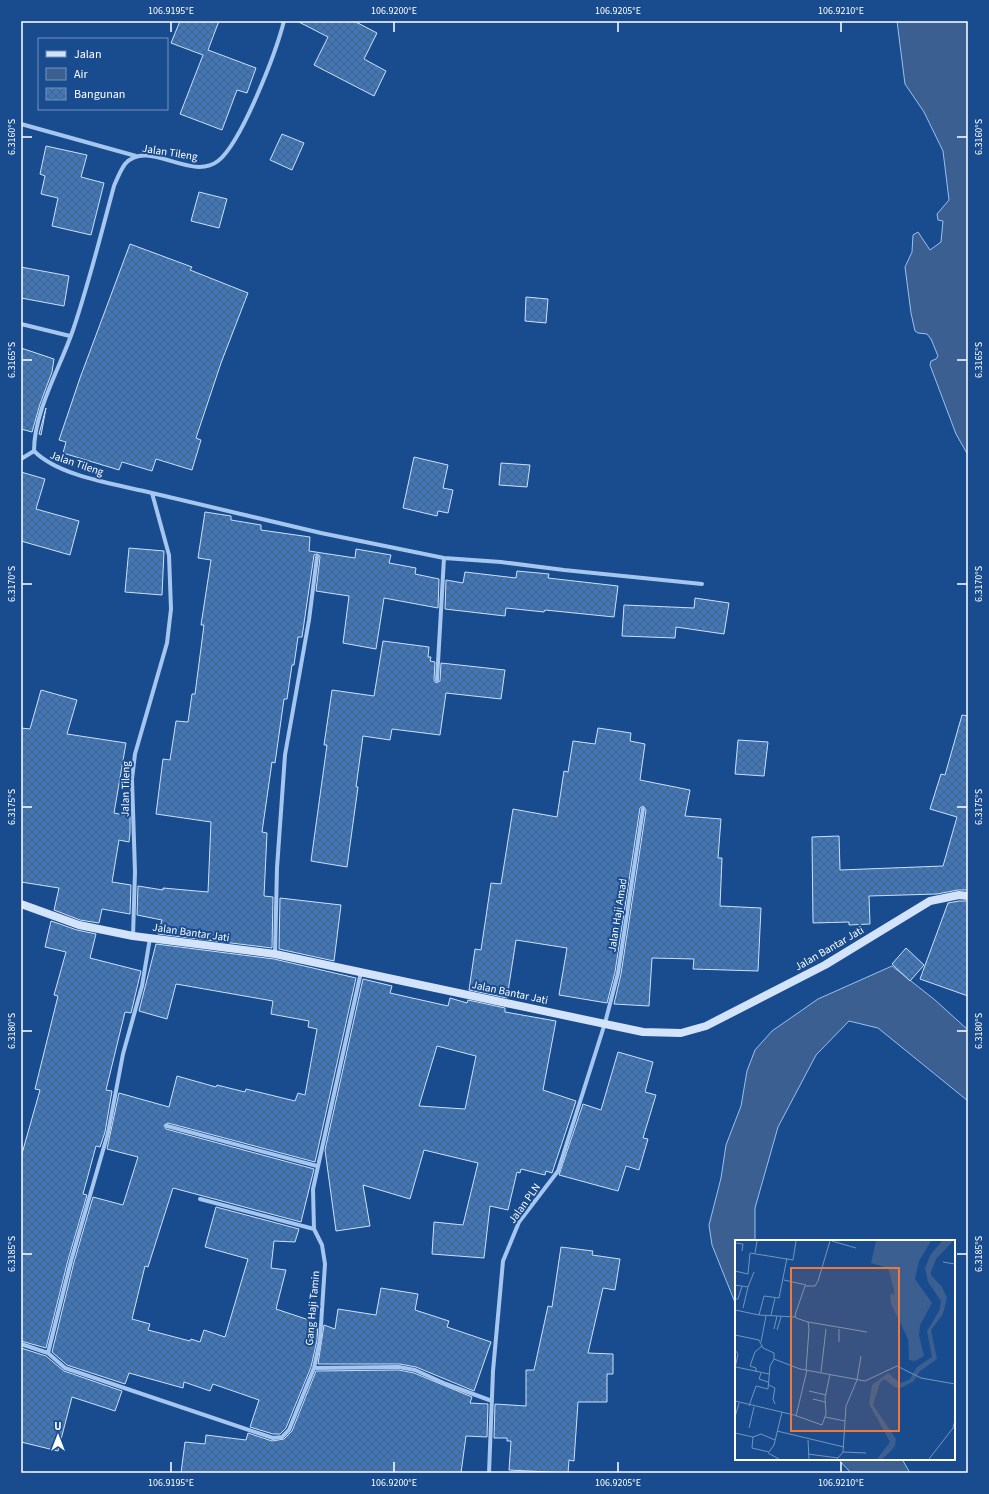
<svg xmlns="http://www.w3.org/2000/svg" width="989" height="1494" viewBox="0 0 989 1494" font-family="'Source Sans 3',sans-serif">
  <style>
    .water { fill: #3a5f90; stroke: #98c1f1 }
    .building { fill: url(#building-cross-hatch); stroke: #cbe1fa; fill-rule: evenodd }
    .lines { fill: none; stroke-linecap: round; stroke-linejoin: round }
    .street { stroke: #a5c6ef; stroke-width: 4 }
    .secondary { stroke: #d3e4fa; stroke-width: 8 }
    .ticks { fill: none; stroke: #fff; stroke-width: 1.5 }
    .labels { text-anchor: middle; stroke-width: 4; stroke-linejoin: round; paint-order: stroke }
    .street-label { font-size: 11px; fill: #fff; stroke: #194c8e }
    .inset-road { fill: none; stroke: #7594bb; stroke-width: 1 }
    .view { fill: #ed7a3d; fill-opacity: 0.15; stroke: #ed7a3d; stroke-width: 2 }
    .inset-edge { fill: none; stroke: #fff; stroke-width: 2 }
    .neatline { fill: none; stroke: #fff; stroke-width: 1.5 }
    .ticks-label { font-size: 10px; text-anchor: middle; fill: #fff }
  </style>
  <defs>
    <pattern id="building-cross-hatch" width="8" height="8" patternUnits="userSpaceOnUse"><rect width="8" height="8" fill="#4176b7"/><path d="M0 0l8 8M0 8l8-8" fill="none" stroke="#466182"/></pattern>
  </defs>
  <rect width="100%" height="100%" fill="#194c8e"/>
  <!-- water -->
  <path class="water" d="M897,21H968V455L956,434L930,365L931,361L936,359L938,356L931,339L927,334L918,333L915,331L911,313L905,267L912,252L913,235L918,232L930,250L941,242L943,221L938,220L937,214L949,200L943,151L924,112L905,84Z
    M892,966L935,1000L968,1030V1101L878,1028L849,1021L816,1055L778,1127L755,1208V1241H736V1305L712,1245L709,1225L721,1178L726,1145L741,1106L747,1071L755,1050L772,1031L818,999Z
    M838,1459H902L910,1473H851Z"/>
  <!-- building -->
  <path class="building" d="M180,21H219L208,50L256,68L247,93L237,90L222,130L180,114L203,55L171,43Z
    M297,21H354L377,33L364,59L386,71L374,96L314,65L328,37Z
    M282,134L304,143L292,170L270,160Z
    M46,146L87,155L81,177L104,183L91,235L52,226L58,198L41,194L45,176L40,174Z
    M199,192L227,199L219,228L191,221Z
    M130,244L192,267L190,270L248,293L221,363L196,438L201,440L192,470L156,459L152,471L122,462L119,470L63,453L66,442L59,440L80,378Z
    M21,267L69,276L64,306L21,298Z
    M526,297L548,299L546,323L525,321Z
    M21,348L54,359L52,372L40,404L32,432L21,429Z
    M46,408L41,435L39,434Z
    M414,457L448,465L443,488L453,490L448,513L438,511L437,516L403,508Z
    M501,463L530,465L527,487L499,485Z
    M21,472L45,479L36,509L79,521L70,555L21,541Z
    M205,512L231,516V520L261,525V530L310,537L309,551L355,558L356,549L391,555L389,563L416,568L415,574L439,579L438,608L384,598L376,649L343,643L349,596L316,591L320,557L318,554L314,555L302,637H298L294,665H292L287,699H284L275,763L272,762L262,832L267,833L264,896L273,897L272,948L158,934L162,920L137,915L138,886L163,890V888L208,892L211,822L156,814L163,759L170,760L176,721L188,722L192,694H195L204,625H201L211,560L198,558Z
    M129,548L164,551L162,595L125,592Z
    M517,571L549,574L548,578L618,586L614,617L545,610L544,612L506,608L505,616L445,609L446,580L463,583L465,572L516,578Z
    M695,598L729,603L724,634L676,627L675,638L622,636L624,605L694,608Z
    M383,641L429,647L428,657H431L430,661L435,662L434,680L436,683L440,681L441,663L505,670L501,699L446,693L440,735L392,729L390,740L363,736L356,787H358L347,867L311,861L327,745H324L332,690L374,696Z
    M41,690L77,700L67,734L126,743L114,813L130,816V833L129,842L119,840L112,882L131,885L130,914L102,909L99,923L80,920L54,910L59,888L21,882V728L30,729Z
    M962,715L968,716V890H958L937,894L869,896L870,924L849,925V922L813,923L812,837L839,836L840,870L943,866L957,817L930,809L941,774L945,775Z
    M598,728L631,733L630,741L645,744L640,780L690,790L685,816L721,819L718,858H722L720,906L761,908L758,971L693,969L694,959L652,958L649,1006L614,1004L621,974L646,810L643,806L640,808L615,972L607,1003L559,995L567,948L516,940L507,998L469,990L475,949L481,950L491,883L501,884L513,809L557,817L564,771L568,772L573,741L595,744Z
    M738,740L768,742L764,776L735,774Z
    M280,898L341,905L334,961L279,949Z
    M959,901H968V996L920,979L948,903Z
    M51,921L77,930L96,934L90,958L141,971L131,1013L125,1012L106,1090L112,1091L105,1132L100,1147L96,1146L83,1194L87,1195L68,1260L46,1348L21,1341V1157L40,1090L35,1089L58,996L54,995L66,952L45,947Z
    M156,944L274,959L356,978L315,1162L168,1123L164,1125L166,1129L314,1169L301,1222L173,1188L148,1267L145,1266L132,1319L150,1324L148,1330L190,1341L191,1339L200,1342L204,1330L225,1337L248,1259L205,1247L216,1207L299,1229L295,1242L274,1241L271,1268L286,1270L276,1309L318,1323L317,1340L311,1367L286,1428L280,1434H273L250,1427L259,1400L213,1384L210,1391L184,1382L183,1388L129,1373L125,1384L67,1365L52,1352L74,1262L93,1197L123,1205L138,1157L107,1149L119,1093L169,1107L177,1076L216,1087L217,1085L245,1092L246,1089L295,1101L298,1093L305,1095L317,1029L308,1027L309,1021L271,1014L273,1001L176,984L167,1019L139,1011Z
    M906,948L924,965L910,981L892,964Z
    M363,979L392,986L390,993L448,1006L450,998L467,1003L468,1000L505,1008V1012L556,1021L543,1090L576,1101L552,1173L546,1171L545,1175L521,1169L520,1173L517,1172L508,1210L490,1206L484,1258L432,1254L434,1222L463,1225L478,1163L424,1150L410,1199L363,1185L370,1226L336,1231L325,1150ZM437,1046L476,1056L465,1109L419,1106Z
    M618,1052L653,1062L645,1092L656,1095L643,1138L648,1139L639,1170L626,1166L618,1191L559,1175L583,1104L601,1110Z
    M561,1247L593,1251L592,1255L620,1259L615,1290L603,1288L588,1353L613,1354V1374H607V1402H578L574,1461L569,1460L568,1473L509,1470L511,1441H507V1438H494L495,1404L526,1406V1370H534L548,1306L552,1307Z
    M381,1288L418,1294L415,1310L449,1321L447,1327L491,1342L474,1391L416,1367L400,1364H318L324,1325L335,1329L338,1309L376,1315Z
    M21,1348L46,1356L64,1371L122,1391L115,1411L72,1397L58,1451L21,1442Z
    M399,1370L414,1373L472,1397L470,1403L488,1404L487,1437L466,1436L461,1473H181L185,1442L205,1444L206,1435L246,1440L248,1433L272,1441L284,1439L292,1431L316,1371Z"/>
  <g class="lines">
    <!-- street -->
    <path class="street" d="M21,124L136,156
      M21,324L70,336
      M21,459L34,451
      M152,493L321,533L444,558L501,562L564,570L702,584
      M437,680L444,558
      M133,936L135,872L132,779L135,754L167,643L171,609L169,555L152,493C116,484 60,477 34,451C34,411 60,368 73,330C89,283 101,234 114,186C117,179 120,171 125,164C148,138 191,182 218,161C242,142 276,52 284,21
      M275,954L277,868L285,755L309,620L317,557
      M167,1126L317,1166
      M200,1199L314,1229
      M21,1344L48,1353L65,1368L273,1438L282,1437L289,1430L314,1368L320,1340L325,1264L322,1245L314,1229L313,1189L361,972
      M48,1353L71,1261L108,1133L123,1054L142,986L150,938
      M314,1368L399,1367L415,1370L446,1384L492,1401
      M489,1473L493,1371L503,1261L519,1222L558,1171L605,1023L618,973L643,809"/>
    <!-- secondary -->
    <path class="secondary" d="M21,904L79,925L133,936L275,954L643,1032L681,1033L706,1026L825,965L930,901L959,895L968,896"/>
  </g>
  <!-- ticks -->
  <path class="ticks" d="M171,22V32M394,22V32M618,22V32M841,22V32M22,137H32M957,137H967M22,360H32M957,360H967M22,584H32M957,584H967M22,807H32M957,807H967M22,1031H32M957,1031H967M22,1254H32M957,1254H967M171,1462V1472M394,1462V1472M618,1462V1472M841,1462V1472"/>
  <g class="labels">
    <!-- street labels -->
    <g class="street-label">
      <text transform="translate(170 152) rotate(9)" y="4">Jalan Tileng</text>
      <text transform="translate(77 463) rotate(19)" y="4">Jalan Tileng</text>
      <text transform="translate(125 789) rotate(-89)" y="4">Jalan Tileng</text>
      <text transform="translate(617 915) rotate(-81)" y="4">Jalan Haji Amad</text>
      <text transform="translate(191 932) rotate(8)" y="4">Jalan Bantar Jati</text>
      <text transform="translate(829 948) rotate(-30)" y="4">Jalan Bantar Jati</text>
      <text transform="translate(510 992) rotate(12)" y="4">Jalan Bantar Jati</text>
      <text transform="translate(524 1203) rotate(-54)" y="4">Jalan PLN</text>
      <text transform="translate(312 1308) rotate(-85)" y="4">Gang Haji Tamin</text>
    </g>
  </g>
  <!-- overview -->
  <g transform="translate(735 1240)">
    <rect width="220" height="220" fill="#194c8e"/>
    <path d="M141,1H196L184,21L180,39L197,63L185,85L184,95L189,116L180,121L174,120L173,99L156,64L155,57L156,53L159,55V49L153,28L136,23ZM207,1H218L201,19L196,32V35L207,47L212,58L208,74L196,90L202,119L184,132L179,141L168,147L161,148L149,139L145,143L138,165L161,199L160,206L154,213L147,219H142L155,202L134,164L137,145L153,133L165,143L169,142L175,139L182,127L197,117L192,91L204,71L206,61L193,42L190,28L196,14Z" fill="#3a5f90"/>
    <path class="inset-road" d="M97,1L121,8M0,3L8,4L7,11M20,13L22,1M208,22L220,24M0,31L13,34L15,13L58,20L61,1M49,40L71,45M0,45L13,47L19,32M0,59H3L7,46M8,68L13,47M0,70L24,75L60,77M24,75L29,56L44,58L52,18M36,75L40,58M73,82L132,92M39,89L42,76M42,90L46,77M0,95L24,100L28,108L39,113V119L65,129L130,141L162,126L186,138L220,144M26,102L31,76M104,102V89M0,110L3,114L0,128M1,127L34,134M71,130L74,89L73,82L61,78L60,75L70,46H80L83,41L95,1M21,132V128L15,126L20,112L27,106M86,132L91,89M26,133L24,139L33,142M34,145L40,148L38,159L40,164M0,148V161M74,151L91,155M78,159L90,162M0,161L59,175L87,185L91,174L90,158L95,134M14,166L21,146L33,149L35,126L39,119M61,176L72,130M0,177L4,163M90,177L110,181M14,188L19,167M42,191L109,207M0,193L18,197L26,194L40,200M18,197L17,208L34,212L39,205L47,172M73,200L74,219M108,212L131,213M33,213L44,219M73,214L103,218M102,219L108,212L111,166L122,140L126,116M194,219L218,188L220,180"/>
    <path class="view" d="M56,28H164V191H56Z"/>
    <rect width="220" height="220" class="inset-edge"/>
  </g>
  <!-- border -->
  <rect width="989" height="1494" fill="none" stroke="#194c8e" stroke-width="44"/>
  <!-- legend -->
  <rect x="38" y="38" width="130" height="72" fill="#194c8e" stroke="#7594bb"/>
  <rect x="46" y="51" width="20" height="6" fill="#d3e4fa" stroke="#7594bb"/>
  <text x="74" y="58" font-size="12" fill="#ffffff">Jalan</text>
  <rect x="46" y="68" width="20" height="12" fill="#3a5f90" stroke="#7594bb"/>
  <text x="74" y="78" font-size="12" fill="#ffffff">Air</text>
  <rect x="46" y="88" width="20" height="12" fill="url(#building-cross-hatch)" stroke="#7594bb"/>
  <text x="74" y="98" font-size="12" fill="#ffffff">Bangunan</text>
  <!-- north arrow -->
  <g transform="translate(58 1436)" stroke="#194c8e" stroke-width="3" paint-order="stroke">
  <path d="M0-3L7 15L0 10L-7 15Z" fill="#ffffff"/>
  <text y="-6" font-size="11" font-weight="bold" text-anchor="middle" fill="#ffffff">U</text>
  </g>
  <rect x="22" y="22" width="945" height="1450" class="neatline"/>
  <g class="ticks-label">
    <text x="171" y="14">106.9195°E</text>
    <text x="394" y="14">106.9200°E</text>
    <text x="618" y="14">106.9205°E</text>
    <text x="841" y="14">106.9210°E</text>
    <text transform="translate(11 137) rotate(-90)" y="4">6.3160°S</text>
    <text transform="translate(978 137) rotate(-90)" y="4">6.3160°S</text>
    <text transform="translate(11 360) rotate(-90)" y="4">6.3165°S</text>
    <text transform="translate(978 360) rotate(-90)" y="4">6.3165°S</text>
    <text transform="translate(11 584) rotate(-90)" y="4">6.3170°S</text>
    <text transform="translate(978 584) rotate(-90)" y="4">6.3170°S</text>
    <text transform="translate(11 807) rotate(-90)" y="4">6.3175°S</text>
    <text transform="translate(978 807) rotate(-90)" y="4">6.3175°S</text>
    <text transform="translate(11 1031) rotate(-90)" y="4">6.3180°S</text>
    <text transform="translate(978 1031) rotate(-90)" y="4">6.3180°S</text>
    <text transform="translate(11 1254) rotate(-90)" y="4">6.3185°S</text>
    <text transform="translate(978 1254) rotate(-90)" y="4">6.3185°S</text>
    <text x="171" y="1486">106.9195°E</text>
    <text x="394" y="1486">106.9200°E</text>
    <text x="618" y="1486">106.9205°E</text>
    <text x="841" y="1486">106.9210°E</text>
  </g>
</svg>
